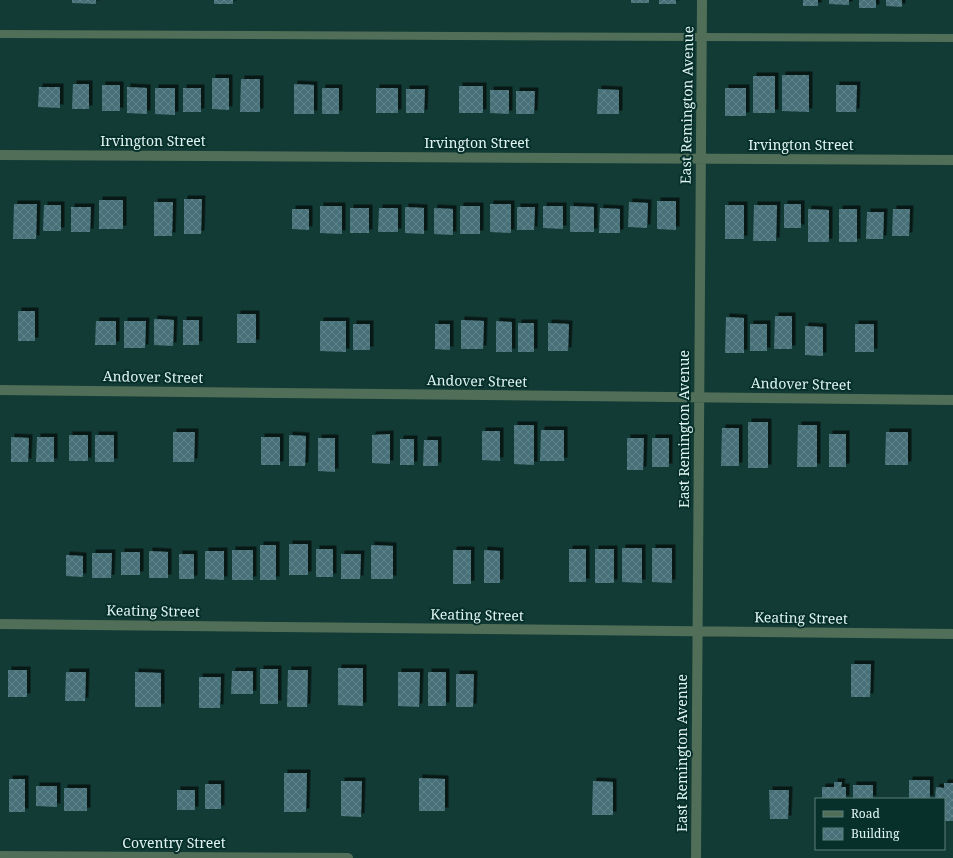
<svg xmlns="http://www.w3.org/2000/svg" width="953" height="858" viewBox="0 0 953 858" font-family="'Noto Serif',serif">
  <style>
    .building { fill: url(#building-cross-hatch); filter: url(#shadow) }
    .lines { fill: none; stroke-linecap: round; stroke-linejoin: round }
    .service { stroke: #516e58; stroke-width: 8 }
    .minor { stroke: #516e58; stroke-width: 10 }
    .labels { text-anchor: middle; stroke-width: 4; stroke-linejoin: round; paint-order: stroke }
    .street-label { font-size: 14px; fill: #dff4f0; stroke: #07302b }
  </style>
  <defs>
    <pattern id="building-cross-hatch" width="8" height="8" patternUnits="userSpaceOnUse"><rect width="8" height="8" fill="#477078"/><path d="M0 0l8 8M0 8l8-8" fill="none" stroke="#61858c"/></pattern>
    <filter id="shadow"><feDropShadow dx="3.5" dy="-3.5" stdDeviation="0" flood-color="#0009"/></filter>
  </defs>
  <rect width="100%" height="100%" fill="#133b35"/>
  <!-- building -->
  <path class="building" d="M72,0H96V4L72,3Z
    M214,0H233V4H214Z
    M631,0H649V3H631Z
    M659,0H676V4H659Z
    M803,0H818V6H803Z
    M829,0H849V5L829,4Z
    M859,0H876V8H859Z
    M886,0H902V7L886,6Z
    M782,75H809V112L782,111Z
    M753,76H775V113H753Z
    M212,78H229V110L212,109Z
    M241,79H260V112H240Z
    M73,84H89V109H72Z
    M294,84L314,85V114H294Z
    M102,85H120V111H102Z
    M836,85H857L856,112H836Z
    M459,86H483V113H459Z
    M39,87H60V108L38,107Z
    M127,87L147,88V114L127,113Z
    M155,88H175V115L155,114Z
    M183,88H201V112H183Z
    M322,88H339V114H322Z
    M376,88H398V113H376Z
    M725,88H746V116H725Z
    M406,89H425L424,113H406Z
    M598,89L619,90V114H597Z
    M490,90H509V114L490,113Z
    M516,91H535L534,114H516Z
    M184,199H202L201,234H184Z
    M99,200H123V229H99Z
    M657,201H676V230L657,229Z
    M154,202H173L172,236H154Z
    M629,202L648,203L647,228L628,227Z
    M14,204H37L36,239H13Z
    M490,204H511V233L490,232Z
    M784,204H801V228H784Z
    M44,205H61V231H43Z
    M725,205H744V239H725Z
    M754,205H777L776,241H753Z
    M320,206H342V234L320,233Z
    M460,206H480V234H460Z
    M543,206H563V229L543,228Z
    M570,206L594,207V232H570Z
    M71,207H91L90,232H71Z
    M405,207L424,208V234L405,233Z
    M517,207H535L534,230H517Z
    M350,208H369V233H350Z
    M379,208H398V232H378Z
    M434,208L453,209V235L434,234Z
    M600,208L620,209V233H599Z
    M292,209H309V230L292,229Z
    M808,209L829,210V242H808Z
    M839,209H857V242H839Z
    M893,209H910L909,236H892Z
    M867,212H884L883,239H866Z
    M18,311H35V341H18Z
    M237,314H256V343H237Z
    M775,316H792V349H774Z
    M726,317L744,318V353H725Z
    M154,319L174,320L173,346L154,345Z
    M183,320H199V345H183Z
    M461,320L484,321L483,349H461Z
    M96,321H116V345H95Z
    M124,321H146L145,348H124Z
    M320,321H346V352L320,351Z
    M496,321L512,322V352H496Z
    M518,323H534V352H518Z
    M548,323L569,324L568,351H548Z
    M353,324H370V350H353Z
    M435,324H450V350L435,349Z
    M750,324H767V351H750Z
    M855,324H874V352H855Z
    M805,326L823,327V356L805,355Z
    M748,422H768V468H748Z
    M514,425H534V465L514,464Z
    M798,425H817V467H797Z
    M722,428H739V466H721Z
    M541,430H564V461H540Z
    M482,431H500V461L482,460Z
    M173,432H195L194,462H173Z
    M886,432H908V465H885Z
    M390,434V464L372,463V435Z
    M829,434H846V467H829Z
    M69,435H88V461H69Z
    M95,435H114V462H95Z
    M289,435L306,436L305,466H289Z
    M11,437L29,438L28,462H11Z
    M37,437H54V462H36Z
    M261,437H280V465H261Z
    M318,438H335V472L318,471Z
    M627,438H644L643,470H627Z
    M652,438H669V467H652Z
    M400,439H414V465H400Z
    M424,440H438V466H423Z
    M289,544H308V575H289Z
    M260,545H276V580H260Z
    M371,545L393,546V579H371Z
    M622,548H642V583L622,582Z
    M652,548H672V583L652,582Z
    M316,549H333V577H316Z
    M569,549H586V582H569Z
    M595,549H614V583H595Z
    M232,550H253V580H232Z
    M453,550H471V584H453Z
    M484,550L500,551V583H484Z
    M149,551L168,552V578H149Z
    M205,551H224V580L205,579Z
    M121,552H140V575H121Z
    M92,553H112L111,578H92Z
    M179,554H194V579H179Z
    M341,554H361L360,579H341Z
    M66,555L83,556V577L66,576Z
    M851,664H871L870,697H851Z
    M338,668H363V706L338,705Z
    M260,669H278V704H260Z
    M8,670H27V697H8Z
    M288,670H308L307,707H287Z
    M232,671H253V694H231Z
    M66,672H86L85,701H65Z
    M135,672L161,673V707H135Z
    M398,672H420L419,707L398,706Z
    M428,672H446V706H428Z
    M456,674H474L473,707H456Z
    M199,677H221L220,708H199Z
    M284,773H307L306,812H284Z
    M419,778L445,779V811H419Z
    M9,779H25V812H9Z
    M909,780H930V799H909Z
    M341,781H362L361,817L341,816Z
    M593,781L613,782V815H592Z
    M834,782H842L841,787H846V799H822V787H834Z
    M944,783H953V821H944V799H935L936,787L944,788Z
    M205,784H221V809H205Z
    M853,785H873V799H853Z
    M36,786H57V807L36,806Z
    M64,788H87V811H64Z
    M177,790H195V810H177Z
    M769,790H789L788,819H770Z"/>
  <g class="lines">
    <!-- service -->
    <path class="service" d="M0,34L953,38"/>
    <!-- minor -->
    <path class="minor" d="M0,155L953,160
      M0,390L953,400
      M0,624L953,634
      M0,856L348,858
      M696,858L702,0"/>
  </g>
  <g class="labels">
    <!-- street labels -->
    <g class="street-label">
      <text transform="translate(687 105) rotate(-89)" y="5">East Remington Avenue</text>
      <text x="153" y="146">Irvington Street</text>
      <text x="477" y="148">Irvington Street</text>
      <text x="801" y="150">Irvington Street</text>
      <text transform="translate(153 377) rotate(1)" y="5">Andover Street</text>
      <text transform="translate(477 381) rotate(1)" y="5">Andover Street</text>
      <text transform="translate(801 384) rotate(1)" y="5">Andover Street</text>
      <text transform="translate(684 429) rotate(-90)" y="5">East Remington Avenue</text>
      <text transform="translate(153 611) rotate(1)" y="5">Keating Street</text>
      <text transform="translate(477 615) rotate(1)" y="5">Keating Street</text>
      <text transform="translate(801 618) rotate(1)" y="5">Keating Street</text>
      <text transform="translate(682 753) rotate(-90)" y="5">East Remington Avenue</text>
      <text x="174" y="848">Coventry Street</text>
    </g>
  </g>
  <!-- legend -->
  <rect x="815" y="798" width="130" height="52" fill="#07302b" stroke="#5d7e7a"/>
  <rect x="823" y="811" width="20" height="6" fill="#516e58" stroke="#5d7e7a"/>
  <text x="851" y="818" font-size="12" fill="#dff4f0">Road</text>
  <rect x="823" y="828" width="20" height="12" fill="url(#building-cross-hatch)" stroke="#5d7e7a"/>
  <text x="851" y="838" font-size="12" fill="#dff4f0">Building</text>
</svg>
